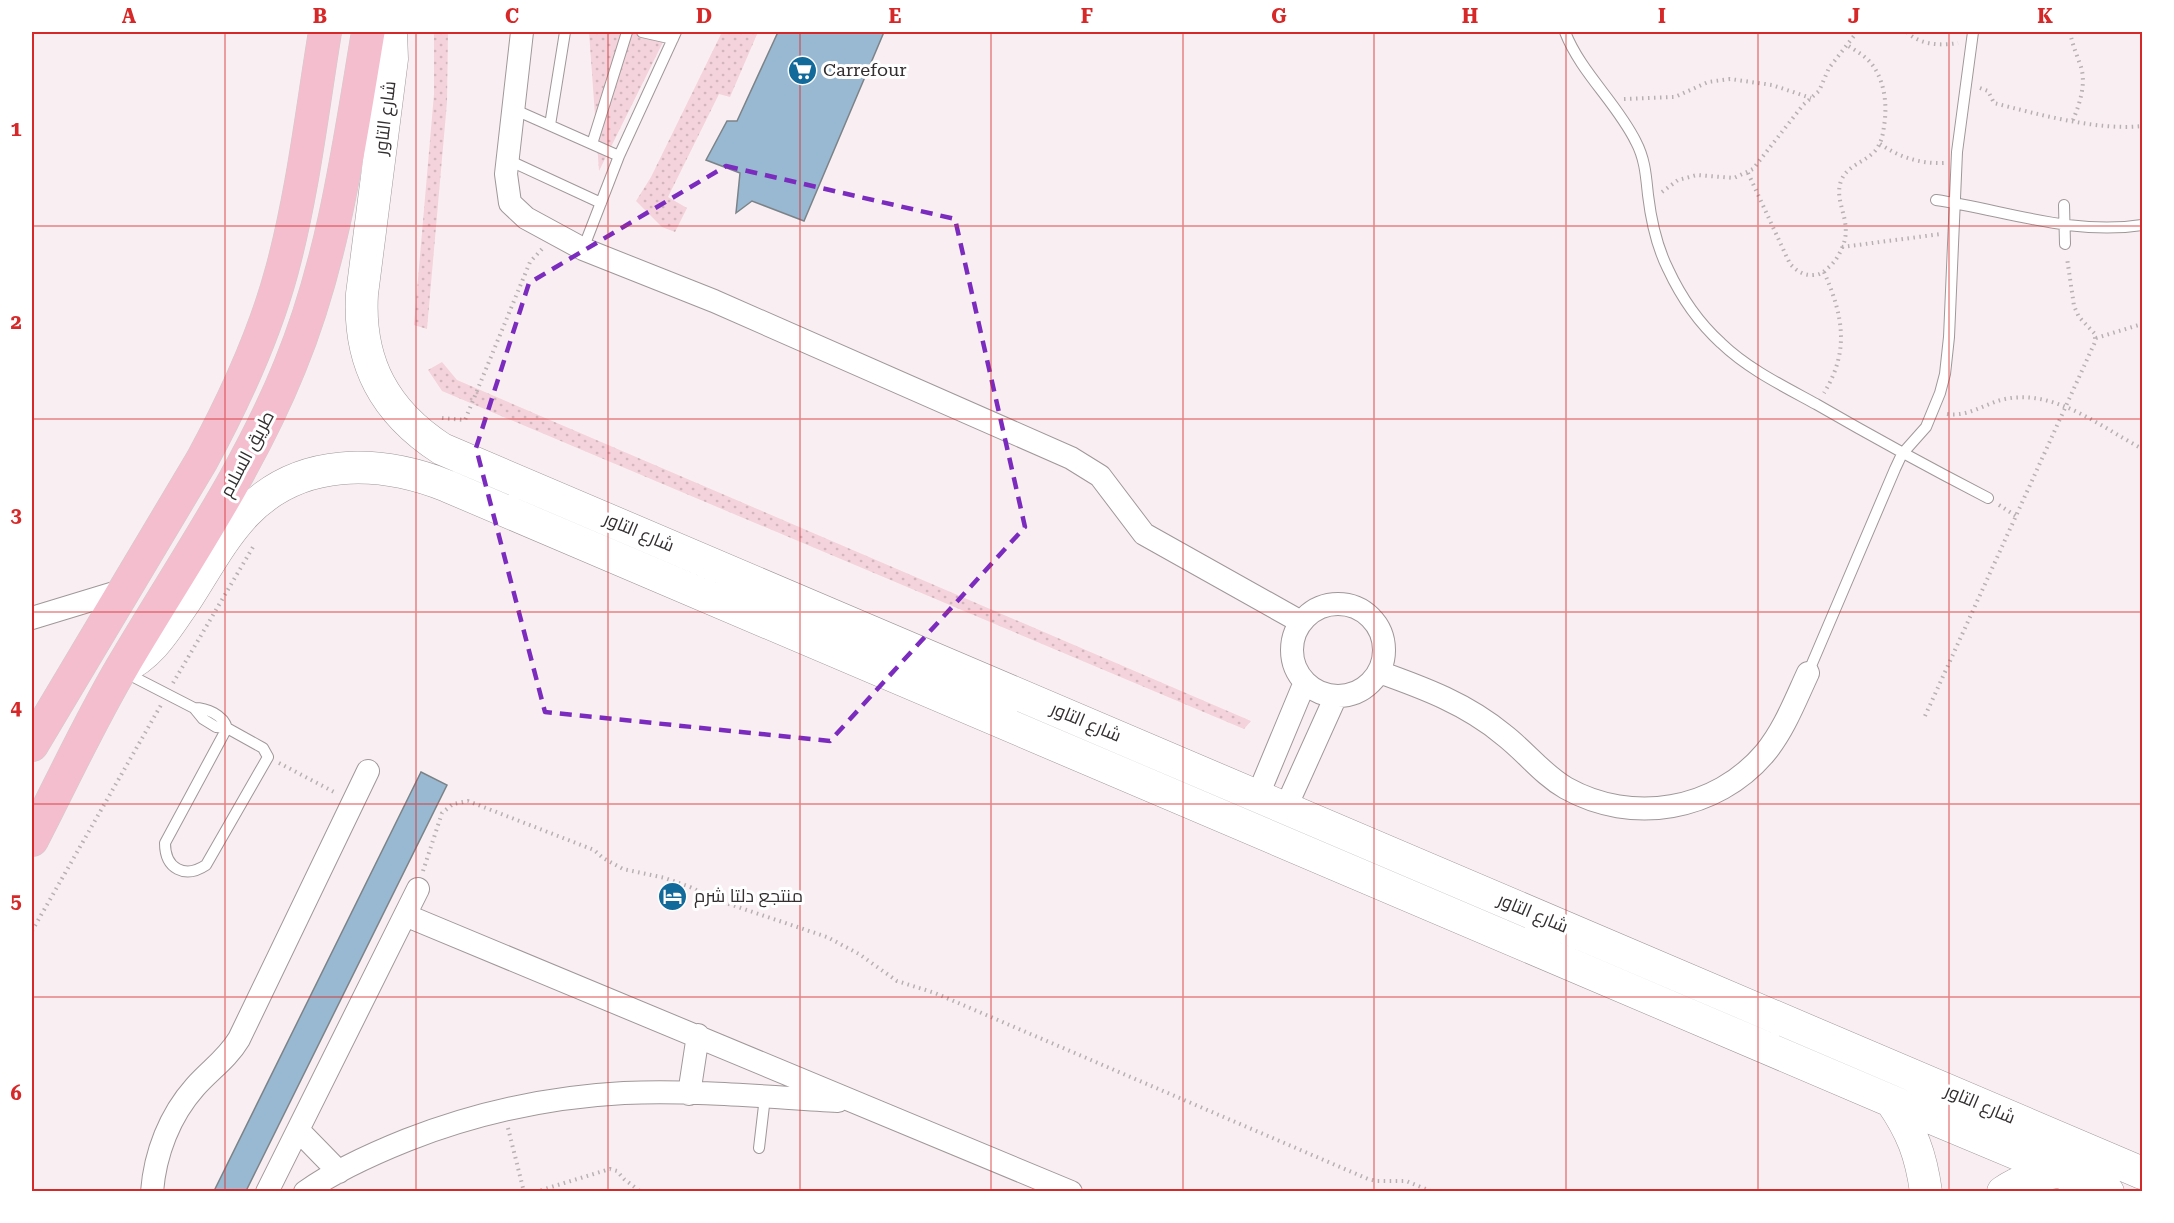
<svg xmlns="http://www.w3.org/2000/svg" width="2174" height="1223" viewBox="0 0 2174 1223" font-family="'Roboto Serif',Cairo,serif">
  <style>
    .grass { fill: url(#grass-dots) }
    .building { fill: #98b9d1; stroke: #7c8388; stroke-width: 1.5 }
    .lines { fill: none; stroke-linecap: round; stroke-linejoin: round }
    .service-casing { stroke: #a09799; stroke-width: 12 }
    .minor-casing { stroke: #a09799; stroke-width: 24 }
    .secondary-casing { stroke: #a09799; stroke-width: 33 }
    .primary-casing { stroke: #cecdcd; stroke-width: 34 }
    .path { stroke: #b8b0b2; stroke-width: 4; stroke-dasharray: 1.5 4.5; stroke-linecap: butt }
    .service { stroke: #fff; stroke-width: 10 }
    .minor { stroke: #fff; stroke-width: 22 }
    .secondary { stroke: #fff; stroke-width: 32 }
    .primary { stroke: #f4becf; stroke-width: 33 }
    .marked { fill: none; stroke: #7b2cbf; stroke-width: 4.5; stroke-dasharray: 12 8; stroke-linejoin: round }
    .grid { fill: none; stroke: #d62828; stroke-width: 1.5; stroke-opacity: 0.55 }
    .labels { text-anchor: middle; stroke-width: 6; stroke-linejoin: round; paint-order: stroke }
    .poi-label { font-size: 18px; fill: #332f30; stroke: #fff; text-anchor: start }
    .street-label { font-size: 18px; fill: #332f30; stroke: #fff }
    .neatline { fill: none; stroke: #d62828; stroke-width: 2 }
    .grid-label { font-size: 20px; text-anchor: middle; font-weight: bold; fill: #d62828 }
  </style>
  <defs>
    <pattern id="grass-dots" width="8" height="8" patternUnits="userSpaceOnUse" patternTransform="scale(1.5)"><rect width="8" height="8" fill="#f4d3dc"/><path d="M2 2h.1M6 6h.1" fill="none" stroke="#d2b5bd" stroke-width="1.8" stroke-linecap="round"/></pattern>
  </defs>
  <rect width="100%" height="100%" fill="#f9eff2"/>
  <!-- grass -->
  <path class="grass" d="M434,32H448L447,102L427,329L414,325L434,94Z
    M589,32H668L599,171Z
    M722,32H758L730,97L719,94L668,197L687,208L675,232L662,227L636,201L651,177Z
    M442,362L457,380L1251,721L1244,729L442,391L428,370Z"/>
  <!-- building -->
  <path class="building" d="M778,32H884L804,221L752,201L736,213L740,173L706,160L727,121H737Z
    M421,772L447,785L246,1191H214Z"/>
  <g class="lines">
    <defs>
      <path id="service" d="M642,32L673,39
        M1565,32C1581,73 1617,103 1636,142C1645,159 1646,176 1648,195C1651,220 1657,247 1668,269C1681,297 1698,322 1721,343C1748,369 1783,386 1816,404C1873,437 1930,468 1988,498
        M513,109L619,156
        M550,125L565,32
        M592,144L627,32
        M508,160L601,203
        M1936,200C2004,210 2073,236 2142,225
        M2064,205L2065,244
        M583,249L619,156L676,32
        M124,672L194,708C207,708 223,715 227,728
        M1808,673L1895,469L1902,454L1926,427L1940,393L1945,374L1949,337L1957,152L1973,32
        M194,708L203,719L216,727L227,728L263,748L268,757L206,865C185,879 165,869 165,843L227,728
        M759,1148L765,1097"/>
      <path id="minor" d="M522,32L506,174L510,203L526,218L583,249L714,301L1071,458L1100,476L1144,534L1301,622
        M1292 650a46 46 0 1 1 92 0a46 46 0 1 1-92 0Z
        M32,618L124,590
        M1379,672C1424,688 1467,704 1504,735C1526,752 1542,774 1566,788C1632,825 1716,811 1765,753C1784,730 1795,701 1808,673
        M1258,795L1305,682
        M1286,807L1336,696
        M405,915L1071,1192
        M689,1094L698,1035
        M298,1130L339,1172
        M152,1192C155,1153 170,1115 195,1087C210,1070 227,1059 239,1039L368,771
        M267,1192L418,889
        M305,1192C336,1170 372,1154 407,1140C476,1113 549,1097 624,1093C695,1090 767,1097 838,1101"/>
      <path id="secondary" d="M391,32L392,59L362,294C358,363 385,412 442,449L2142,1173
        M121,669C152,655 167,627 186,600C205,571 222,538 246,513C300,457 379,459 447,486L1891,1101L2108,1192
        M1891,1101C1912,1131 1921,1155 1926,1192
        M2003,1192C2022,1179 2039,1175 2061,1171"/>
      <path id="primary" d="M32,745L202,460C235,399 264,337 282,270C303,192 312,111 325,32
        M32,840C62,782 89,723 122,667C180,568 247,473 290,366C334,259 349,145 368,32"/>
    </defs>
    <!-- service casing -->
    <use href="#service" class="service-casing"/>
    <!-- minor casing -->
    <use href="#minor" class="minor-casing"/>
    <!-- secondary casing -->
    <use href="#secondary" class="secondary-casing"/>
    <!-- primary casing -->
    <use href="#primary" class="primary-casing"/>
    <!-- path -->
    <path class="path" d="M1907,32C1920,45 1941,46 1958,43
      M2070,32C2072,43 2076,53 2080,64C2087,82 2080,103 2073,120
      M1980,88L1988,91L1994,103C2037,114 2098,131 2142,126
      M1624,99L1675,97L1708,82L1730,79L1772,85L1811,98
      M1880,144C1899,157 1920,164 1944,163
      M1748,173L1790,264C1797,271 1804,276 1814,275C1821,275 1824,271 1829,267C1835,262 1839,255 1842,248C1854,221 1833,203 1841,181C1847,165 1864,163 1875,151C1881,144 1883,135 1884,126C1888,103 1884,74 1866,58C1860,53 1853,49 1847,45
      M1662,192L1678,180L1697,175L1734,178L1753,169L1803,105L1819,91L1829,68L1857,32
      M1842,247L1941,234
      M1824,272C1843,316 1850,350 1824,393
      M2096,338L2142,324
      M1947,414C1970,417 1985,403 2005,399C2054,389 2098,425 2139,447
      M442,418L465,420L530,262L542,249
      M1999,505L2016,516
      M173,683L253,547
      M1925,716L2095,342V334L2079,317L2074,306L2067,258
      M279,763L336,793
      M423,871L442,813L453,804L468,801L594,850L603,858L623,869L665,878L690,887L720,901L827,937L859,954L897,981L935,993L1368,1179L1377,1181H1406L1433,1192
      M32,931L161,705
      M508,1128L524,1192
      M535,1192L610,1169L617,1171L624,1179L641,1192"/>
    <!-- service -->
    <use href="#service" class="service"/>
    <!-- minor -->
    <use href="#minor" class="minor"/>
    <!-- secondary -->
    <use href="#secondary" class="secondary"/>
    <!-- primary -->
    <use href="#primary" class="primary"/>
  </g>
  <!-- marked area -->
  <path class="marked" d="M726,166L955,219L1025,527L830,741L545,712L476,448L529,283Z"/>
  <!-- grid -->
  <path class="grid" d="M225,32V1192M416,32V1192M608,32V1192M800,32V1192M991,32V1192M1183,32V1192M1374,32V1192M1566,32V1192M1758,32V1192M1949,32V1192M32,226H2142M32,419H2142M32,612H2142M32,804H2142M32,997H2142"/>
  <!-- icons -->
  <defs>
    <symbol id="supermarket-disc" viewBox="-11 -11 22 22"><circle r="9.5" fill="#126a9a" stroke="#fff"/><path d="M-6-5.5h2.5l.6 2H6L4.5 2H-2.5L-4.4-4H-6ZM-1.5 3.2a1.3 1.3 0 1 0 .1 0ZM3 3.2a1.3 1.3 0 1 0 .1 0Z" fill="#fff"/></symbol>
    <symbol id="hotel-disc" viewBox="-11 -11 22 22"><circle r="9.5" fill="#126a9a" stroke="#fff"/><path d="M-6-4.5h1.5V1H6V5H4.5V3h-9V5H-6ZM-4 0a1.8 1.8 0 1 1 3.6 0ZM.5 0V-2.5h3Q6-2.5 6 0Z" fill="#fff"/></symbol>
  </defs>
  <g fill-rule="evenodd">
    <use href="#supermarket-disc" x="786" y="54" width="33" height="33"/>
    <use href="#hotel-disc" x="656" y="880" width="33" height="33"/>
  </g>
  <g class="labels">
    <!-- poi labels -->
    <g class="poi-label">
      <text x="823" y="76">Carrefour</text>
      <text x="694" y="902">منتجع دلتا شرم</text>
    </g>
    <!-- street labels -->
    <g class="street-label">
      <text transform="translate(385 118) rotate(-83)" y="6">شارع التاور</text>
      <text transform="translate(247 454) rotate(-62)" y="6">طريق السلام</text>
      <text transform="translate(639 532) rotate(23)" y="6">شارع التاور</text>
      <text transform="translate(1086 722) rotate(23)" y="6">شارع التاور</text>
      <text transform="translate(1533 913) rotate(23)" y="6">شارع التاور</text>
      <text transform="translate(1980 1104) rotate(23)" y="6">شارع التاور</text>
    </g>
  </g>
  <!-- border -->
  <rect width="2174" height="1223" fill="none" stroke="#ffffff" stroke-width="66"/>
  <rect x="33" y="33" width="2108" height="1157" class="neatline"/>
  <g class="grid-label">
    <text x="129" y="23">A</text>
    <text x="320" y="23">B</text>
    <text x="512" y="23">C</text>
    <text x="704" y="23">D</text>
    <text x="895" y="23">E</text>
    <text x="1087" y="23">F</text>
    <text x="1279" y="23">G</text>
    <text x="1470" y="23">H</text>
    <text x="1662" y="23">I</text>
    <text x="1854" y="23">J</text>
    <text x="2045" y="23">K</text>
    <text x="16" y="136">1</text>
    <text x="16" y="329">2</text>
    <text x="16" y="522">3</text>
    <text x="16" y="715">4</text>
    <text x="16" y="908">5</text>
    <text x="16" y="1100">6</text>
  </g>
</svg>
